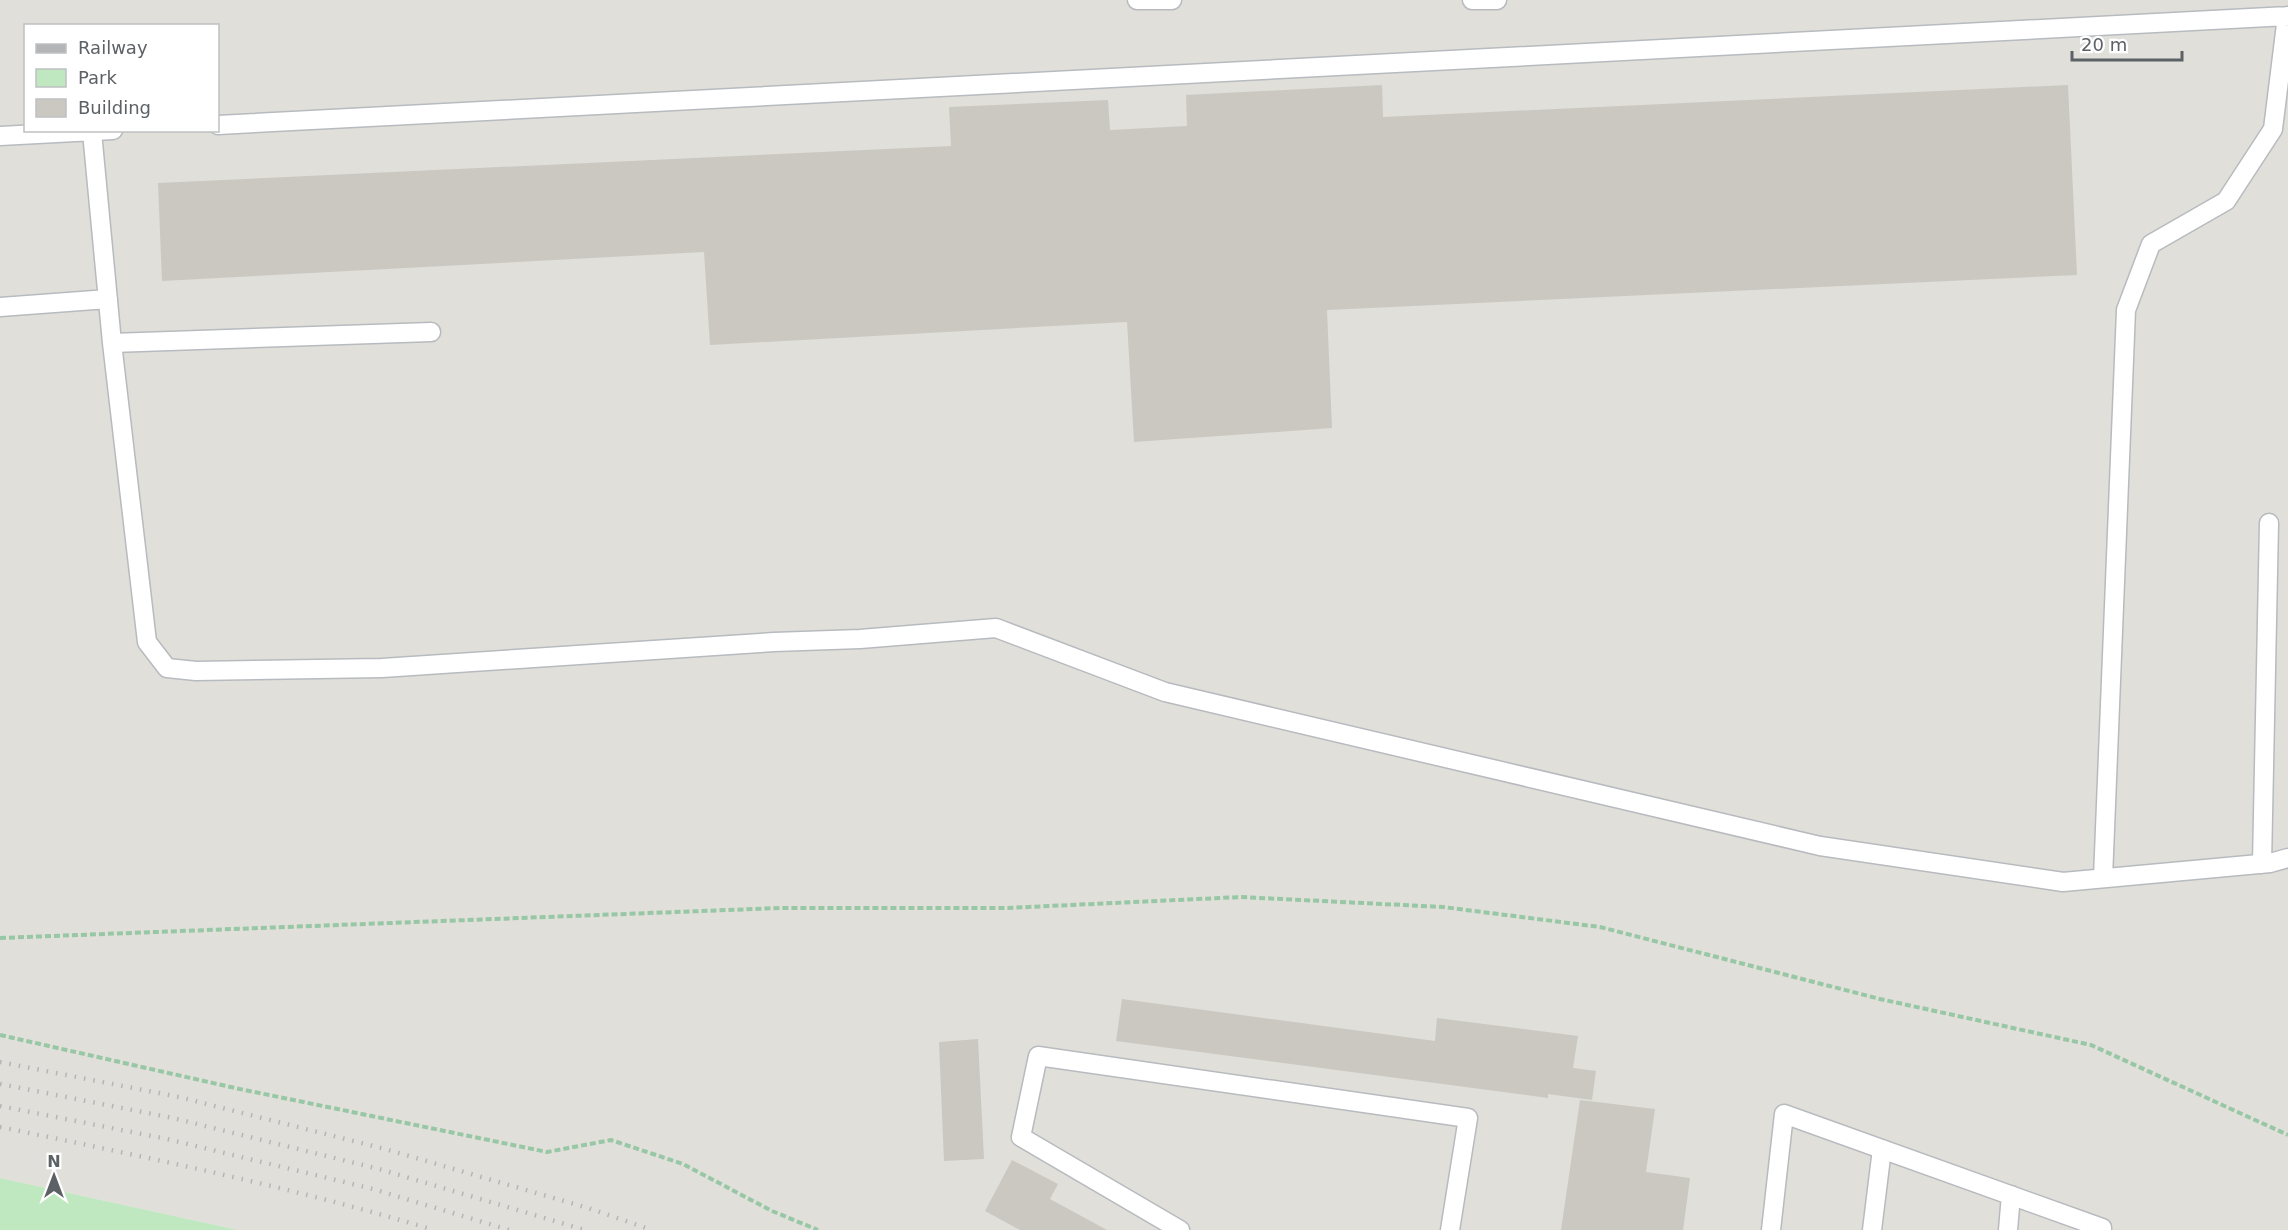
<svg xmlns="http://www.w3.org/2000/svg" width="2288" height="1230" viewBox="0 0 2288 1230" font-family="'DejaVu Sans',sans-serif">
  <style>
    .industrial { fill: #e0dfd9; fill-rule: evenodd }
    .green { fill: #c0e8c0 }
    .building { fill: #cbc8c2 }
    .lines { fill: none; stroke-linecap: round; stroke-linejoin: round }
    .lane-casing { stroke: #b7bbbf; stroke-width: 21 }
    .path { stroke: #97c7a5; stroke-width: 4; stroke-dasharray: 6 3; stroke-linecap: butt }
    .lane { stroke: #fff; stroke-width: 18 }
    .rail { stroke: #b4b5b6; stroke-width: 4.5; stroke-dasharray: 1.5 8; stroke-linecap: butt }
  </style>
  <rect width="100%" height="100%" fill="#f0ede5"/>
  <!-- industrial -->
  <path class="industrial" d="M0,0H2288V1230H238L0,1178ZM26,26H218V130H26Z"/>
  <!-- green -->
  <path class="green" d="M0,1178L238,1230H0Z"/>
  <!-- building -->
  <path class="building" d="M1382,85L1383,117L2068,85L2077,275L1327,310L1332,428L1134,442L1127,322L710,345L704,252L162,281L158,183L951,146L949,107L1108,100L1110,130L1187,126L1186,95Z
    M1122,999L1435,1041L1437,1018L1578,1036L1573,1068L1596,1071L1592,1100L1548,1094V1098L1116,1041Z
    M978,1039L984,1159L944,1161L939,1042Z
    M1580,1100L1655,1109L1646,1172L1690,1178L1683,1230H1561Z
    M1012,1160L1058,1184L1050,1199L1107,1230H1020L985,1211Z"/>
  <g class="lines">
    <defs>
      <path id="lane" d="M1137,0H1172
        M1472,0H1497
        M218,125L2288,16
        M92,132L112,343L147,642L167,668L196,671L382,668L774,642L860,639L996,628L1165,692L1820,846L2063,882L2270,863L2288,858
        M0,136L113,130
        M0,307L108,299
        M112,343L431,332
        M2262,864L2269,523
        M2103,878L2126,310L2151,244L2226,201L2273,129L2287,16
        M1180,1230L1021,1137L1038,1056L1468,1118L1450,1230
        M1771,1230L1784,1114L2102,1228V1230
        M1872,1230L1882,1149
        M2008,1230L2011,1195"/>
    </defs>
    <!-- lane casing -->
    <use href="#lane" class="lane-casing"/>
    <!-- path -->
    <path class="path" d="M0,938L780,908H1007L1241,897L1443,907L1600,927L1880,999L2091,1045L2288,1135
      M0,1035L235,1088L547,1152L611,1140L683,1164L772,1211L818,1230"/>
    <!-- lane -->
    <use href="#lane" class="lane"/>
    <!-- rail -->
    <path class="rail" d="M0,1062L179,1097L385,1149L588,1208L652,1230
      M0,1084L173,1118L379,1169L585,1230
      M0,1106L167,1139L373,1189L509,1230
      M0,1127C146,1157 292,1187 434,1230"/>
  </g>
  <!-- legend -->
  <rect x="24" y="24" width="195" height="108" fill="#ffffff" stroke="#bec0c2" stroke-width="1.5"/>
  <rect x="36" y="44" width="30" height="9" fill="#b4b5b6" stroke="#bec0c2" stroke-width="1.5"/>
  <text x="78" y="54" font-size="18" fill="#5c6166">Railway</text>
  <rect x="36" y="69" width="30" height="18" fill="#c0e8c0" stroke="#bec0c2" stroke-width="1.5"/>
  <text x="78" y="84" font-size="18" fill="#5c6166">Park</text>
  <rect x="36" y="99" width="30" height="18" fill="#cbc8c2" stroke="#bec0c2" stroke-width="1.5"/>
  <text x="78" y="114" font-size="18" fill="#5c6166">Building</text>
  <!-- north arrow -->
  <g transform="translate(54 1176)" stroke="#ffffff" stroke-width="4.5" paint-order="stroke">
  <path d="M0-4.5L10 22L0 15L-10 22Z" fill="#5c6166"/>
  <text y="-9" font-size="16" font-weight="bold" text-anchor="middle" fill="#5c6166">N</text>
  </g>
  <!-- scale -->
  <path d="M2072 51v9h110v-9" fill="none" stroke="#5c6166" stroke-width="3"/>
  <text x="2081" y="51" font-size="18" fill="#5c6166" stroke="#ffffff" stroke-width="4.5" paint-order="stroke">20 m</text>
</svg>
